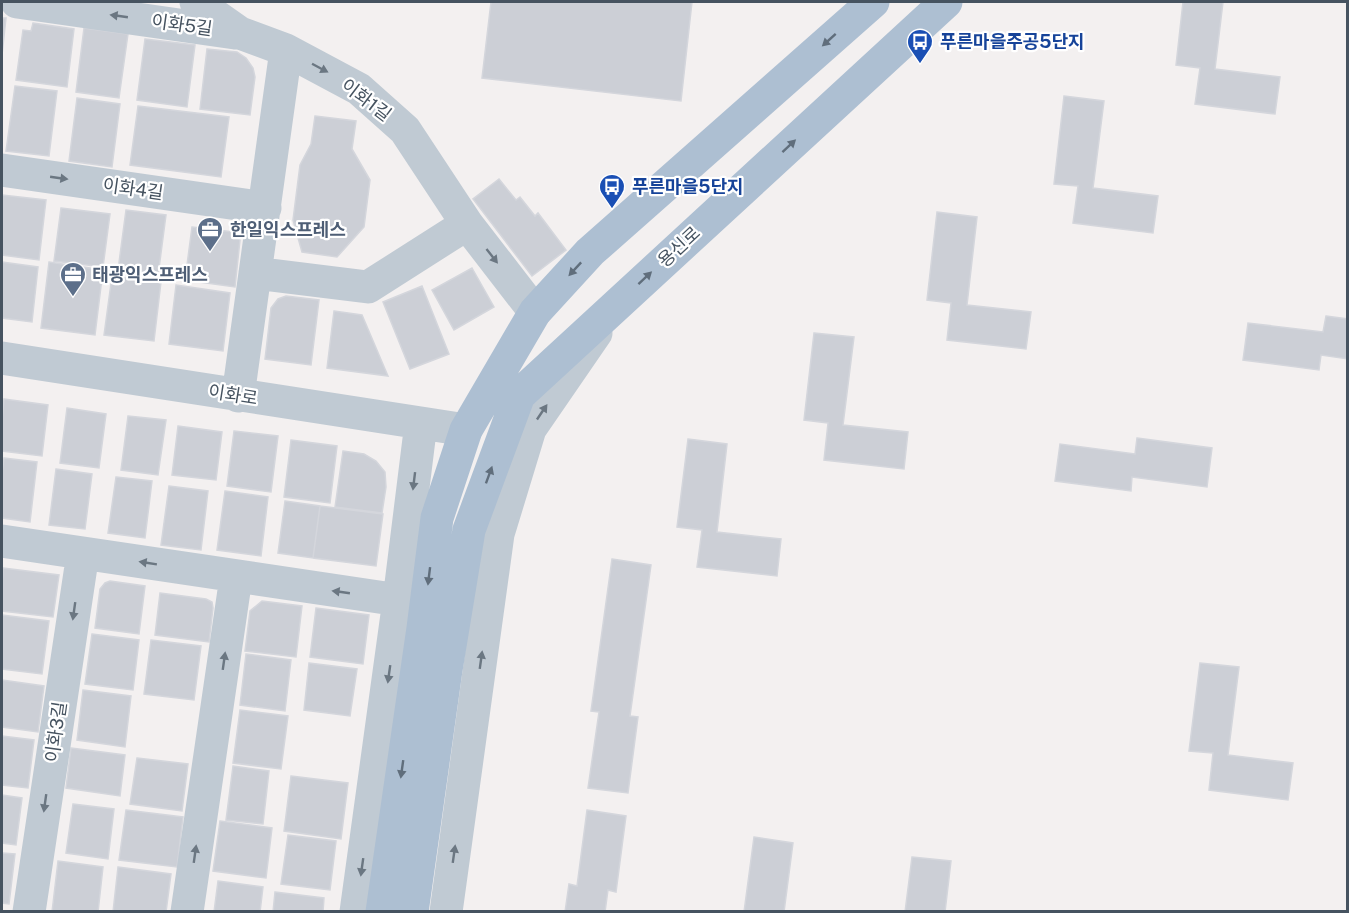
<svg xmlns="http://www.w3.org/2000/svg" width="1349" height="913" viewBox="0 0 1349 913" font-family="'Public Sans','Noto Sans KR',sans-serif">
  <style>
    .building { fill: #cccfd6; stroke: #d4d6dc; stroke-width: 1.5 }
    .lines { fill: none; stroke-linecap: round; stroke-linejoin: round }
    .minor { stroke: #c0cad3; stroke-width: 33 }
    .major { stroke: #adbfd2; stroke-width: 33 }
    .oneway { fill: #6b7782 }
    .oneway2 { fill: #606e7c }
    .labels { text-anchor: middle; stroke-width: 4.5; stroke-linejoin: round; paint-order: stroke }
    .street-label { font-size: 18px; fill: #465360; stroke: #fff }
    .transit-label { font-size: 18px; font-weight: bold; fill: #164399; stroke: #fff; text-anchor: start }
    .service-label { font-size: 18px; font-weight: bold; fill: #4e5e75; stroke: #fff; text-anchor: start }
  </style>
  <rect width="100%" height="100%" fill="#f3f0f0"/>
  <!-- building -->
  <path class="building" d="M491,2H692L681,101L482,78Z
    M1183,2H1223L1215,69L1280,77L1275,114L1195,104L1200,68L1176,65Z
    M2,18H6L2,55Z
    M33,23L74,29L67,87L16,80L23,30L31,31Z
    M84,28L128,34L119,98L76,92Z
    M145,39L195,45L187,107L137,100Z
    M207,49L237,52L246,58L253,68L255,77L250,115L200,109Z
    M15,86L57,91L49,156L6,151Z
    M1064,96L1104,101L1093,188L1158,196L1153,233L1073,223L1078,186L1054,184Z
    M77,98L120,104L112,167L69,161Z
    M138,106L229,117L221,177L130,165Z
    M315,116L356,121L352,149L370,180L364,227L337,257L302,252L293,220L300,165L311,144Z
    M499,179L516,200L520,197L535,216L538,213L566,250L532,276L473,199Z
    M2,195L46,200L39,260L2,255Z
    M61,208L110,214L103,267L54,261Z
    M126,210L166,215L158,276L118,270Z
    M937,212L977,217L967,305L1031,312L1026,349L947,340L951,303L927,300Z
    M192,227L234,232L240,240L235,287L185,280Z
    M2,262L38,267L32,322L2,318Z
    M49,262L103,270L95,335L41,328Z
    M472,268L494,307L454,330L432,290Z
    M112,276L161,282L154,341L104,335Z
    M176,285L230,293L223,351L169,344Z
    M422,286L449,354L410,369L383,302Z
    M286,296L319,300L311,365L265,359L271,308L278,299Z
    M334,311L362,315L388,376L327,368Z
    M1326,316L1348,319V359L1321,355L1319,370L1243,360L1248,323L1323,332Z
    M814,333L854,337L843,425L908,432L904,469L824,460L828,423L804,420Z
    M4,399L48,405L42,456L2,451V420Z
    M67,408L106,414L99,468L60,463Z
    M128,416L166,420L158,475L121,470Z
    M178,426L222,432L216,480L172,475Z
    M234,431L278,436L271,492L227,486Z
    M1137,438L1212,448L1207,487L1132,477L1131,491L1055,481L1060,444L1135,454Z
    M688,439L727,444L717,532L781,539L777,576L697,567L702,530L677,527Z
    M291,440L337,446L330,503L284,497Z
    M343,451L364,454L376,461L385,472L386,487L382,513L335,507Z
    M4,458L37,462L30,522L2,518V473Z
    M56,469L92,474L85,529L49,525Z
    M116,477L152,481L145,538L108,533Z
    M169,486L208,491L201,550L161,545Z
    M225,491L268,497L261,556L217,550Z
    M285,501L320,506L313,558L278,553Z
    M320,506L383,514L376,566L313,558Z
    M612,559L651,565L630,716L638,717L628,793L588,788L599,712L591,711Z
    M3,568L59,575L53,617L2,611V584Z
    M110,581L145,586L139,634L95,628L100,589L105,583Z
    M160,593L206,599L212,602L213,608L209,642L155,635Z
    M262,601L302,606L296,657L245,651L250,611Z
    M316,608L369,615L363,664L310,657Z
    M2,615L49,621L42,674L2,669Z
    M92,634L139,640L133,690L85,684Z
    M151,640L201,646L194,700L144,694Z
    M246,654L291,660L285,711L240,705Z
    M309,663L357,669L350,716L304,710Z
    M1200,663L1239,667L1228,755L1293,763L1288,800L1209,790L1213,753L1189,751Z
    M2,680L44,686L38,732L2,727Z
    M83,690L131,696L125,747L77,740Z
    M240,710L288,716L281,769L233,763Z
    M2,736L34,740L28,788L2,785Z
    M71,748L125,755L120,796L66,788Z
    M137,758L188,764L182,811L130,804Z
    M233,766L269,771L263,824L226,820Z
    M291,776L348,783L341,839L284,831Z
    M2,795L22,798L16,845L2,843Z
    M73,804L114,809L108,859L66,853Z
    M126,810L183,817L177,867L119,860Z
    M587,810L626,816L616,892L608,890L605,912H565L569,884L577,886Z
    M220,821L272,828L266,878L213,871Z
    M288,835L336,841L330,890L281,884Z
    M754,837L793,843L784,912H744Z
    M2,853L15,854L9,904L2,903Z
    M912,857L951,861L945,912H905Z
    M58,861L103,867L98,912H52Z
    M118,867L171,874L166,912H113Z
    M218,881L263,887L260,912H214Z
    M275,892L324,898L323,912H273Z"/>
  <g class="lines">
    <!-- minor -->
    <path class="minor" d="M17,2L235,33
      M196,2L240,33L286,50L359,89L405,130L467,224L535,312
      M2,170L265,208
      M255,273L368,287L467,224
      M2,358L466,430
      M238,396L286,50
      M2,541L399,600
      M29,912L83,553
      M187,912L236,577
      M356,912L399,600L421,423
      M446,912L498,534L530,429L596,333"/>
    <!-- major -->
    <path class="major" d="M382,912L423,628L437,518L466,430L535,312L590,252L873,2
      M412,912L446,670L469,530L519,395L946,2"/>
  </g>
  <!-- one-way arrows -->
  <defs><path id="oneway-solid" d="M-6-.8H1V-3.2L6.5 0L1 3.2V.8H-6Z" transform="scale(1.5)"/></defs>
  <g class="oneway">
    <use href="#oneway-solid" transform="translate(119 16) rotate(-172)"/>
    <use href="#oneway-solid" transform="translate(320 68) rotate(28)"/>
    <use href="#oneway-solid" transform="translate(59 178) rotate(8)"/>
    <use href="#oneway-solid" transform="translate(492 256) rotate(52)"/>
    <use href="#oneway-solid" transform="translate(542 412) rotate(-56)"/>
    <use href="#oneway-solid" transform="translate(414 481) rotate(97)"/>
    <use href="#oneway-solid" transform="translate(148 563) rotate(-171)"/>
    <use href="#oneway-solid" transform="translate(341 592) rotate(-172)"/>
    <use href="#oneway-solid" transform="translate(74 611) rotate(98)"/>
    <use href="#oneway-solid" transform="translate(481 660) rotate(-82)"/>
    <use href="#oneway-solid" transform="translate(224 661) rotate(-82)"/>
    <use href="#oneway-solid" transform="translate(389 674) rotate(98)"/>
    <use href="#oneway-solid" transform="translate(45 803) rotate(98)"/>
    <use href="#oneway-solid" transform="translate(195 854) rotate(-82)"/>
    <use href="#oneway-solid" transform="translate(454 854) rotate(-82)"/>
    <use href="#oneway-solid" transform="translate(362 867) rotate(98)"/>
  </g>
  <g class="oneway2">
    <use href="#oneway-solid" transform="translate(829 40) rotate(138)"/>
    <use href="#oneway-solid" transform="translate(789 146) rotate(-43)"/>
    <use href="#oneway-solid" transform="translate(575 269) rotate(133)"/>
    <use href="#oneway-solid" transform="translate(645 278) rotate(-43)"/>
    <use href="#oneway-solid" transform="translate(489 475) rotate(-70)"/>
    <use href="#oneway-solid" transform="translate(429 576) rotate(97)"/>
    <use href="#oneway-solid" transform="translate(402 769) rotate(98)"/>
  </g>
  <!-- icons -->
  <defs>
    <symbol id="bus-pin" viewBox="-11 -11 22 30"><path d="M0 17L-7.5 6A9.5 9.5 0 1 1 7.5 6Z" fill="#1a4fb4" stroke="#fff"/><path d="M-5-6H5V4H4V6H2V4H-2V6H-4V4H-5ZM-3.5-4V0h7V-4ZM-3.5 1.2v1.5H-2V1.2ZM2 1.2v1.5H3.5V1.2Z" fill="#fff"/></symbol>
    <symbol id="office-pin" viewBox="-11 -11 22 30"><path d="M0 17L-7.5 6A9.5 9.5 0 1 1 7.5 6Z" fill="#5c6f8a" stroke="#fff"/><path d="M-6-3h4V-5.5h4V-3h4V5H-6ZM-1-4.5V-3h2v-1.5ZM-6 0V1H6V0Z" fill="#fff"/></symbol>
  </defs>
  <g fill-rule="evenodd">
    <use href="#bus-pin" x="905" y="27" width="30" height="40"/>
    <use href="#bus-pin" x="597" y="172" width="30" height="40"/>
    <use href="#office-pin" x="195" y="215" width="30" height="40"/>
    <use href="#office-pin" x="58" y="260" width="30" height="40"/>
  </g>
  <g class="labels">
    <!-- street labels -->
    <g class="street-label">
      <text transform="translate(182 25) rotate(8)" y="6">이화5길</text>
      <text transform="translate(366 100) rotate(37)" y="6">이화1길</text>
      <text transform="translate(133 189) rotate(8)" y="6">이화4길</text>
      <text transform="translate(679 247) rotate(-43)" y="6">용신로</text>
      <text transform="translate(233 395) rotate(9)" y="6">이화로</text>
      <text transform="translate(56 732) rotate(-82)" y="6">이화3길</text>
    </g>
    <!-- transit labels -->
    <g class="transit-label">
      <text x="940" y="48">푸른마을주공5단지</text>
      <text x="632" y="193">푸른마을5단지</text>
    </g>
    <!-- service labels -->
    <g class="service-label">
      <text x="230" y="236">한일익스프레스</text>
      <text x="92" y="281">태광익스프레스</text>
    </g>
  </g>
  <!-- border -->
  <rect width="1349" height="913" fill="none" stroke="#465360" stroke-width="6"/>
</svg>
